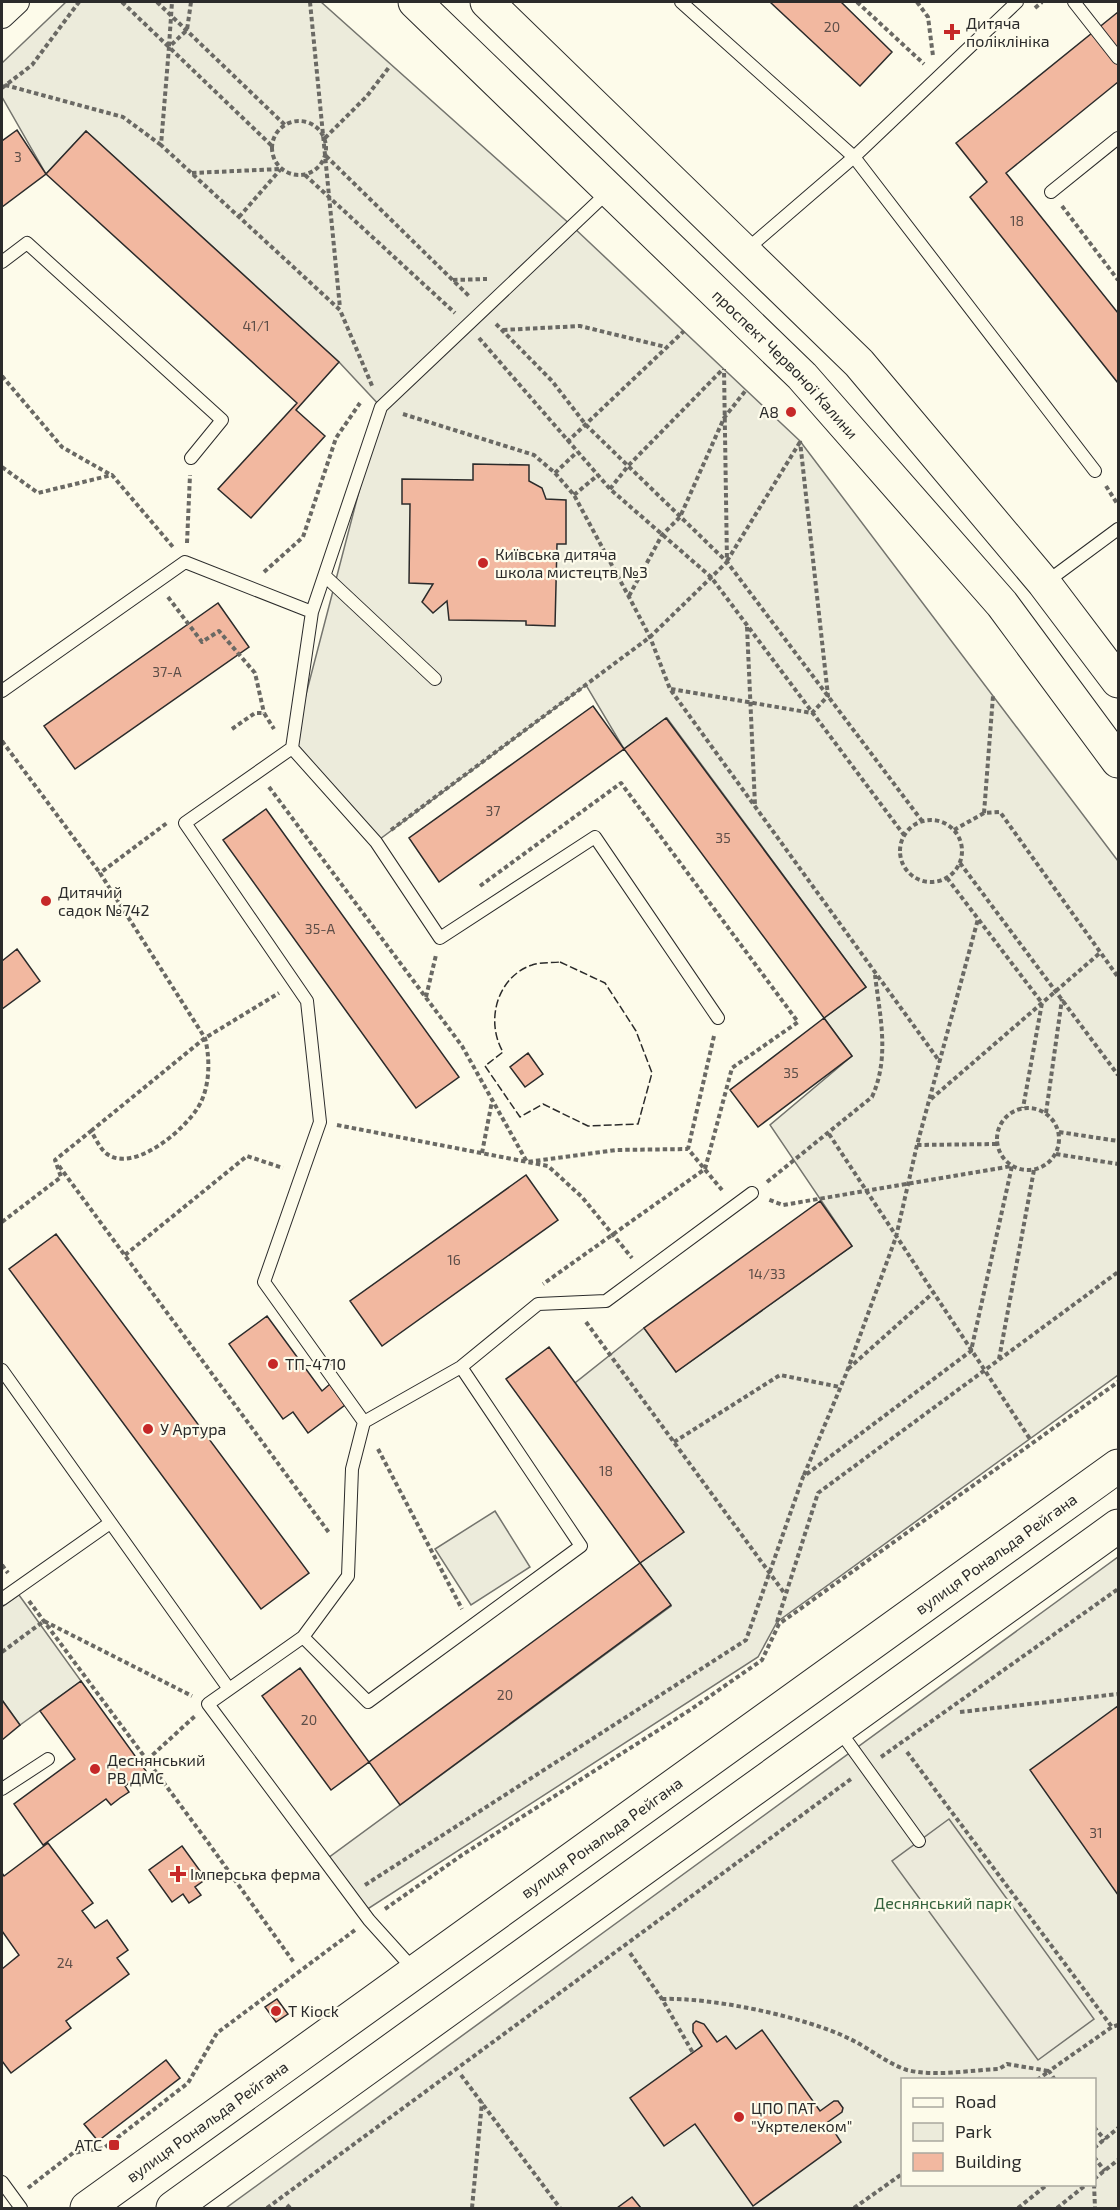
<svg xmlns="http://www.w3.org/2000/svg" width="1120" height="2210" viewBox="0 0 1120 2210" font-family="'Exo 2',sans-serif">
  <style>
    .green { fill: #ecebdb; stroke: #74746e; stroke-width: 1.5; fill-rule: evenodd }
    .parking { fill: #eceadb; stroke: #74746e; stroke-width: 1.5 }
    .building { fill: #f2b8a0; stroke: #2b2b2b; stroke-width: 1.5 }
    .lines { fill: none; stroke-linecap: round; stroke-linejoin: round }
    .service-casing { stroke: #2b2b2b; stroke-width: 14 }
    .minor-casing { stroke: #2b2b2b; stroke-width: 26 }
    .secondary-casing { stroke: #2b2b2b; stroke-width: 35 }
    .path { stroke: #6a6964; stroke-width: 4; stroke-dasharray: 4.5 3; stroke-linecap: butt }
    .service { stroke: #fdfbea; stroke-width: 12 }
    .minor { stroke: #fdfbea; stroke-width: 24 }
    .secondary { stroke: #fdfbea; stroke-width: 33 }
    .fence { stroke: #2b2b2b; stroke-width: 1.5; stroke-dasharray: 8 3; stroke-linecap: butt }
    .poi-dot { fill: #c62828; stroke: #fdfbea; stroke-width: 2 }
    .labels { text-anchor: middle; stroke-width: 4.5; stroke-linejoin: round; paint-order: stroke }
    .number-label { font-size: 14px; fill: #5d4e48 }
    .poi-label { font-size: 16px; fill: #2b2b2b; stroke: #fdfbea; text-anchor: start }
    .street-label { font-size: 16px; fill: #2b2b2b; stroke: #fdfbea }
    .park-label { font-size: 16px; fill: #34623c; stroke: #fdfbea }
  </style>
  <rect width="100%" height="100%" fill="#fdfbea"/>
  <!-- green -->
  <path class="green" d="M66,2H321L572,226L800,441L1118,861V1375L777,1622L758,1657L363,1912L324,1861L671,1606L640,1563L683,1531L575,1383L644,1328L676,1372L852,1246L770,1125L852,1056L824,1018L866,987L667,718L624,749L586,685L376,842L292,748L381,407L339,362L86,131L46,174L2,97V63Z
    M495,1511L530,1567L471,1605L435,1549Z
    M1118,1557V2208H226ZM902,2080H1094V2184H902Z
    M19,1595L81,1681L20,1725L2,1700V1607Z"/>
  <!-- parking -->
  <path class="parking" d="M949,1819L1094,2019L1038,2060L892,1861Z"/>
  <!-- building -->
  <path class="building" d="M770,2H841L892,52L860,86Z
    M1118,12V82L1006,173L1118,313V383L970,197L987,182L956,143Z
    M17,130L46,174L2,207V141Z
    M86,131L339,362L296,410L325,436L251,518L218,489L297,403L46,174Z
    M473,464L529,465V481L542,488L546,499L566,500V544H557L555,626L526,625V621L449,620L447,601L433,613L422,602L433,584L409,583L410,504H402V479L473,480Z
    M218,603L249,647L75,769L44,726Z
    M593,706L624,749L439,882L409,838Z
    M666,718L866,987L824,1018L624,749Z
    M266,809L459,1077L416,1108L223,840Z
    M17,949L40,981L2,1009V961Z
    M824,1018L852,1056L758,1127L730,1090Z
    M528,1053L543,1074L525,1087L510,1067Z
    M526,1175L558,1220L382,1346L350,1301Z
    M820,1201L852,1246L676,1372L644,1328Z
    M56,1234L309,1573L261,1609L9,1269Z
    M267,1316L322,1391L330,1384L345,1405L308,1433L293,1412L283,1419L229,1344Z
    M549,1347L684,1532L640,1563L506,1379Z
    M640,1563L671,1605L400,1805L369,1762Z
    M300,1668L369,1762L331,1790L262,1696Z
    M81,1681L146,1771L125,1786L129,1792L120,1798L111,1805L106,1799L43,1845L14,1804L75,1759L40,1711Z
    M2,1700L20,1725L2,1740Z
    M1118,1706V1895L1030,1770Z
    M48,1843L93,1903L82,1911L95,1928L107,1920L128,1950L117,1958L129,1974L66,2021L71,2028L11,2073L2,2061V1969L19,1955L2,1931V1873L4,1876Z
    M182,1846L206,1879L195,1887L201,1895L189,1903L183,1894L172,1902L149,1870Z
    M277,1999L288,2014L276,2022L265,2007Z
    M696,2021L704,2024L717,2042L726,2036L736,2049L762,2030L820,2111L834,2101H838L843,2108L842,2112L828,2122L841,2142L753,2206L695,2124L664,2146L630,2098L702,2046L693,2032V2024Z
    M166,2060L180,2078L98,2141L84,2124Z
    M632,2197L641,2208H617Z"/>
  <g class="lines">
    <defs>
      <path id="service" d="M681,2L854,157L1095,471
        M1074,2L1118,58
        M1051,192L1118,138
        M746,250L854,157L1017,2
        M2,262L27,243L222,420L191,458
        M325,576L435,679
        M1045,583L1118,529
        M2,691L185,562L312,612
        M292,748L376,842L440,938L595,837L718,1018
        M2,1370L229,1689
        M364,1422L264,1282L320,1122L307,1001L185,823L292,748L312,612L381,407L609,191
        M2,1599L110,1523
        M303,1637L368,1702L581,1546L461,1367
        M839,1730L919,1841
        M2,1789L48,1759
        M415,1971L369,1920L208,1704L303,1637L348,1576L352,1469L364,1422L461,1367L538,1304L606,1301L752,1193
        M2,2182L21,2208"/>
      <path id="minor" d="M2,16L17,2"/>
      <g id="secondary">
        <path id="s1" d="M415,2L802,376L1002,604L1118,761"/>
        <path d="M487,2L859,363L1044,583L1118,681"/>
        <path id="s2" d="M87,2208L1118,1466"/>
        <path d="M173,2208L1118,1526"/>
      </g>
    </defs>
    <!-- service casing -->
    <use href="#service" class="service-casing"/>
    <!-- minor casing -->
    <use href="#minor" class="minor-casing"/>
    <!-- secondary casing -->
    <use href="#secondary" class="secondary-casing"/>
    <!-- path -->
    <path class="path" d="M122,2L272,146
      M157,2L285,125
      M191,2L187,30L169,47L161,145L340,310L373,388
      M310,2L340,308
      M857,2L924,64
      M917,2L928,17L933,56
      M1035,8L1042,2
      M169,46L172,2
      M5,85L123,117L161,145
      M2,88L32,65L79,2
      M272 148a27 27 0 1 1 54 0a27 27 0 1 1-54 0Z
      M325,138L367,96L390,66
      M326,156L470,297
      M192,173L280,169
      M305,175L455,313
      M1062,206L1118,280
      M239,217L280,170
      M453,280L487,279
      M496,324L552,381L586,425L727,562L922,821
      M503,330L580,326L666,347
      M479,338L610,489L711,577L904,835
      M2,376L62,447L111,475
      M403,414L534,455L555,473L574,495L629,597L650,637L670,689L940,1062
      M567,442L684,331
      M2,467L38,493L112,475L173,547
      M555,473L577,452
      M1106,486L1118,505
      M610,489L628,466L723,369
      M574,495L598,475
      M187,543L190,475
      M727,561L800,442
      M264,572L303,537L336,438L360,403
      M629,596L662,535L680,517L724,418L746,390
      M168,597L202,642L219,631L255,673L264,713
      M747,627L755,805
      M671,689L812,713L828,696L800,441
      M232,729L255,713H264L274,729
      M2,741L100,873
      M269,787L462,1046L527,1162L616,1150L688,1149
      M984,813L993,696
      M900 851a31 31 0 1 1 62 0a31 31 0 1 1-62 0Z
      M391,830L650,637L727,562L724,369
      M954,830L984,813L1000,812L1118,977
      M960,863L1118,1075
      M947,878L1042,1003L1023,1108
      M480,886L621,783L798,1022L732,1068L705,1169L543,1284
      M426,997L436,955
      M714,1036L688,1149L722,1190
      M931,1099L1101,952
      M997 1139a31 31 0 1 1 62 0a31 31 0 1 1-62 0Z
      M1046,1113L1062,999
      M337,1125L548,1166L582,1197L632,1258
      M91,1131L205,1038L279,993
      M1059,1132L1118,1141
      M829,1134L1030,1439
      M917,1145L997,1144
      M482,1153L492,1101
      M1056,1154L1118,1164
      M59,1166L330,1534
      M767,1182L872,1097C890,1057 880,1017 875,975
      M2,1222L61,1177L55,1160L91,1131C96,1139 100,1149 107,1154C135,1174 190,1126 201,1102C210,1083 210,1058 205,1038L100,873L167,823
      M125,1255L247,1156L283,1168
      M586,1322L785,1594
      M999,1359L1034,1170
      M848,1369L933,1293
      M674,1442L780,1375L840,1387
      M378,1449L462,1609
      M804,1475L846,1374L896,1237L917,1145L978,919
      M2,1565L8,1573
      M29,1601L207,1841L295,1964
      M777,1622L818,1493L1118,1272
      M2,1652L44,1621L192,1696
      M960,1712L1118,1694
      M907,1752L1112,2027
      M881,1757L1118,1589
      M147,1760L195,1716
      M365,1885L746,1640L803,1477L971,1351L1012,1166L783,1205L767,1199
      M385,1909L462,1855L690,1710L762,1660L779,1624L1118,1382
      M630,1953L662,1999L693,2053
      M662,1999C711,1997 806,2017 850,2039C869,2048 888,2064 907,2070C936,2077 970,2070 999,2069L1007,2064L1049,2071
      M461,2075L560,2208
      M1037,2080L1048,2072
      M1055,2080L1049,2071L1112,2027L1118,2025
      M1094,2127L1105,2140
      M1094,2148L1118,2128
      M1094,2157L1105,2171
      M1094,2179L1118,2160
      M1094,2184L1095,2208
      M28,2188L73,2153L104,2148L188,2083L217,2033L355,1930
      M287,2205L290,2208
      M267,2208L851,1779
      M472,2208L482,2102
      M854,2208L902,2174
      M1018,2208L1048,2184
      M1057,2208L1087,2184"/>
    <!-- service -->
    <use href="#service" class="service"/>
    <!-- minor -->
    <use href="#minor" class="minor"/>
    <!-- secondary -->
    <use href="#secondary" class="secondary"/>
    <!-- fence -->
    <path class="fence" d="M560,962L605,983L636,1031L652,1073L638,1124L588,1126L543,1104L520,1117L485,1066L503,1052C485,1021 497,977 532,965C540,962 552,963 560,962Z"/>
  </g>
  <!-- markers -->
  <g class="poi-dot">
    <path d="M949 23h6v6h6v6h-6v6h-6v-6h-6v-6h6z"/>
    <circle cx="791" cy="412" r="6"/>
    <circle cx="483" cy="563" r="6"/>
    <circle cx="46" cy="901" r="6"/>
    <circle cx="273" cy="1364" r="6"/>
    <circle cx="148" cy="1429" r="6"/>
    <circle cx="95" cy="1769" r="6"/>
    <path d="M175 1865h6v6h6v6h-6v6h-6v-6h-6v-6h6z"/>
    <circle cx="276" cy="2011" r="6"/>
    <circle cx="739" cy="2117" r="6"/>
    <rect x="108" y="2139" width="12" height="12" rx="3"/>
  </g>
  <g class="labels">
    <!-- number labels -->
    <g class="number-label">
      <text x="832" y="32">20</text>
      <text x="18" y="162">3</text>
      <text x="1017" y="226">18</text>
      <text x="256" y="331">41/1</text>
      <text x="167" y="677">37-А</text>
      <text x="493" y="816">37</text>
      <text x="723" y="843">35</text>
      <text x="320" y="934">35-А</text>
      <text x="791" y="1078">35</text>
      <text x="454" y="1265">16</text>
      <text x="767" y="1279">14/33</text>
      <text x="606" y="1476">18</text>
      <text x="505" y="1700">20</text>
      <text x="309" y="1725">20</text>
      <text x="1096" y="1838">31</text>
      <text x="65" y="1968">24</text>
    </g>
    <!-- poi labels -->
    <g class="poi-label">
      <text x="966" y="29">Дитяча<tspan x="966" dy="18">поліклініка</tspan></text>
      <text x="779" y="418" text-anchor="end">А8</text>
      <text x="495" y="560">Київська дитяча<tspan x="495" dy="18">школа мистецтв №3</tspan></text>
      <text x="58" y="898">Дитячий<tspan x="58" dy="18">садок №742</tspan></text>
      <text x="285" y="1370">ТП-4710</text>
      <text x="160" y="1435">У Артура</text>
      <text x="107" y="1766">Деснянський<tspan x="107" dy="18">РВ ДМС</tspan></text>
      <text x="190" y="1880">Імперська ферма</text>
      <text x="288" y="2017">T Kiock</text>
      <text x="751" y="2114">ЦПО ПАТ<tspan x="751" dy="18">"Укртелеком"</tspan></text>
      <text x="102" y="2151" text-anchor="end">АТС</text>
    </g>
    <!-- street labels -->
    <g class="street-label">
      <text dy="6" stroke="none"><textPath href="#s1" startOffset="518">проспект Червоної Калини</textPath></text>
      <text dy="6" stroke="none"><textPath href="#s2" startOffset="1120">вулиця Рональда Рейгана</textPath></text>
      <text dy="6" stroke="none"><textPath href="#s2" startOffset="634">вулиця Рональда Рейгана</textPath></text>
      <text dy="6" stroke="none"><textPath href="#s2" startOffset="148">вулиця Рональда Рейгана</textPath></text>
    </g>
    <!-- park labels -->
    <g class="park-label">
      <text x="943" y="1909">Деснянський парк</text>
    </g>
  </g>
  <!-- border -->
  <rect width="1120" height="2210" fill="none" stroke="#2b2b2b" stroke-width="6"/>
  <!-- legend -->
  <rect x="901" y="2078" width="195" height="108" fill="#fdfbea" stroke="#a9a89e" stroke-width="1.5"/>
  <rect x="913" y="2098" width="30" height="9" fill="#fdfbea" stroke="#a9a89e" stroke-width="1.5"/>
  <text x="955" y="2108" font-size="18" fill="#2b2b2b">Road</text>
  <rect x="913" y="2123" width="30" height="18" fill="#ecebdb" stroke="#a9a89e" stroke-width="1.5"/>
  <text x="955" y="2138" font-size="18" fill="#2b2b2b">Park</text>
  <rect x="913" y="2153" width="30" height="18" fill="#f2b8a0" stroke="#a9a89e" stroke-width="1.5"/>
  <text x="955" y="2168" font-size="18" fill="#2b2b2b">Building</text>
</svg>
